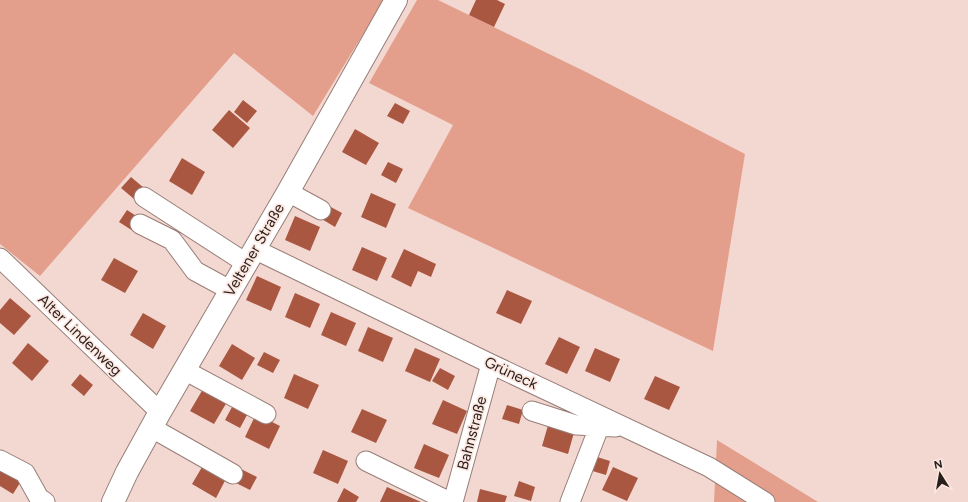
<svg xmlns="http://www.w3.org/2000/svg" width="968" height="502" viewBox="0 0 968 502" font-family="Figtree,sans-serif">
  <style>
    .green { fill: #e49f8c }
    .building { fill: #aa5742 }
    .lines { fill: none; stroke-linecap: round; stroke-linejoin: round }
    .minor-casing { stroke: #977e77; stroke-width: 21 }
    .major-casing { stroke: #977e77; stroke-width: 24 }
    .minor { stroke: #fff; stroke-width: 19 }
    .major { stroke: #fff; stroke-width: 22 }
    .labels { text-anchor: middle; stroke-width: 3.5; stroke-linejoin: round; paint-order: stroke }
    .street-label { font-size: 15px; fill: #281f1c; stroke: #fde7e1 }
  </style>
  <rect width="100%" height="100%" fill="#f3d8d1"/>
  <!-- green -->
  <path class="green" d="M0,0H384L313,116L234,53L40,276L0,244Z
    M417,0H438L586,72L745,154L713,351L408,208L453,125L369,83Z
    M717,440L818,502H714Z"/>
  <!-- building -->
  <path class="building" d="M476,0H497L505,4L494,27L469,15Z
    M243,100L257,111L247,123L234,112Z
    M395,103L410,111L403,124L387,116Z
    M229,110L250,128L233,148L212,130Z
    M355,129L379,143L366,165L342,152Z
    M182,158L205,172L192,195L169,181Z
    M388,162L403,169L396,183L381,175Z
    M131,177L144,188L134,199L121,188Z
    M371,193L396,204L386,228L361,217Z
    M327,205L342,213L335,227L320,218Z
    M127,210L141,219L133,231L119,222Z
    M295,216L320,227L310,251L285,240Z
    M362,247L387,258L377,281L352,270Z
    M404,249L436,264L431,277L418,271L411,287L391,277Z
    M114,258L138,271L125,293L101,280Z
    M257,276L281,287L271,311L246,300Z
    M507,290L532,301L521,324L496,313Z
    M295,293L320,304L310,328L285,317Z
    M10,298L31,316L14,335L0,323V310Z
    M331,312L356,323L346,346L321,335Z
    M143,313L166,326L153,349L130,335Z
    M368,327L393,338L383,362L358,351Z
    M559,337L580,347L567,374L545,364Z
    M28,343L49,361L32,381L12,363Z
    M232,344L255,358L242,380L219,366Z
    M415,348L440,359L430,382L405,371Z
    M595,348L620,359L610,382L585,371Z
    M264,352L280,360L273,373L257,365Z
    M440,368L455,376L448,390L432,381Z
    M80,374L93,385L84,396L71,385Z
    M294,374L319,385L308,409L284,398Z
    M655,376L680,387L669,410L644,399Z
    M203,389L227,402L214,424L190,411Z
    M443,400L467,411L457,434L432,424Z
    M507,405L523,410L519,424L502,419Z
    M232,407L247,415L240,428L225,420Z
    M362,409L387,420L376,443L351,432Z
    M256,414L280,426L269,449L245,437Z
    M549,422L575,429L568,454L542,446Z
    M424,444L449,455L439,478L414,468Z
    M323,450L348,461L338,484L313,473Z
    M594,456L610,461L606,475L589,470Z
    M205,462L228,475L216,498L192,484Z
    M0,465L23,478L13,494L0,486Z
    M613,467L638,478L627,501L602,490Z
    M241,469L257,477L250,490L234,482Z
    M519,481L535,487L531,501L514,496Z
    M387,487L412,498L421,502H380Z
    M344,488L359,497L356,502H337Z
    M480,489L507,496L505,502H477Z"/>
  <g class="lines">
    <defs>
      <path id="minor" d="M288,192L321,210
        M144,197L246,263
        M140,224L172,240L195,271L230,290
        M254,249L491,364L709,467L765,502
        M0,258L160,412
        M184,370L266,414
        M532,411L576,425L616,427
        M152,428L233,474
        M0,460L25,473L39,498L45,502
        M366,461L450,502
        M453,502L491,364
        M570,502L596,435L601,416"/>
      <path id="major" d="M113,502L127,472L160,412L288,192L396,0"/>
    </defs>
    <!-- minor casing -->
    <use href="#minor" class="minor-casing"/>
    <!-- major casing -->
    <use href="#major" class="major-casing"/>
    <!-- minor -->
    <use href="#minor" class="minor"/>
    <!-- major -->
    <use href="#major" class="major"/>
  </g>
  <g class="labels">
    <!-- street labels -->
    <g class="street-label">
      <text transform="translate(254 250) rotate(-60)" y="5">Veltener Straße</text>
      <text transform="translate(80 335) rotate(44)" y="5">Alter Lindenweg</text>
      <text transform="translate(511 373) rotate(25)" y="5">Grüneck</text>
      <text transform="translate(472 433) rotate(-75)" y="5">Bahnstraße</text>
    </g>
  </g>
  <!-- north arrow -->
  <g transform="translate(940 474) rotate(349)" stroke="#fde7e1" stroke-width="3" paint-order="stroke">
  <path d="M0-3L7 15L0 10L-7 15Z" fill="#281f1c"/>
  <text y="-6" font-size="11" font-weight="bold" text-anchor="middle" fill="#281f1c">N</text>
  </g>
</svg>
